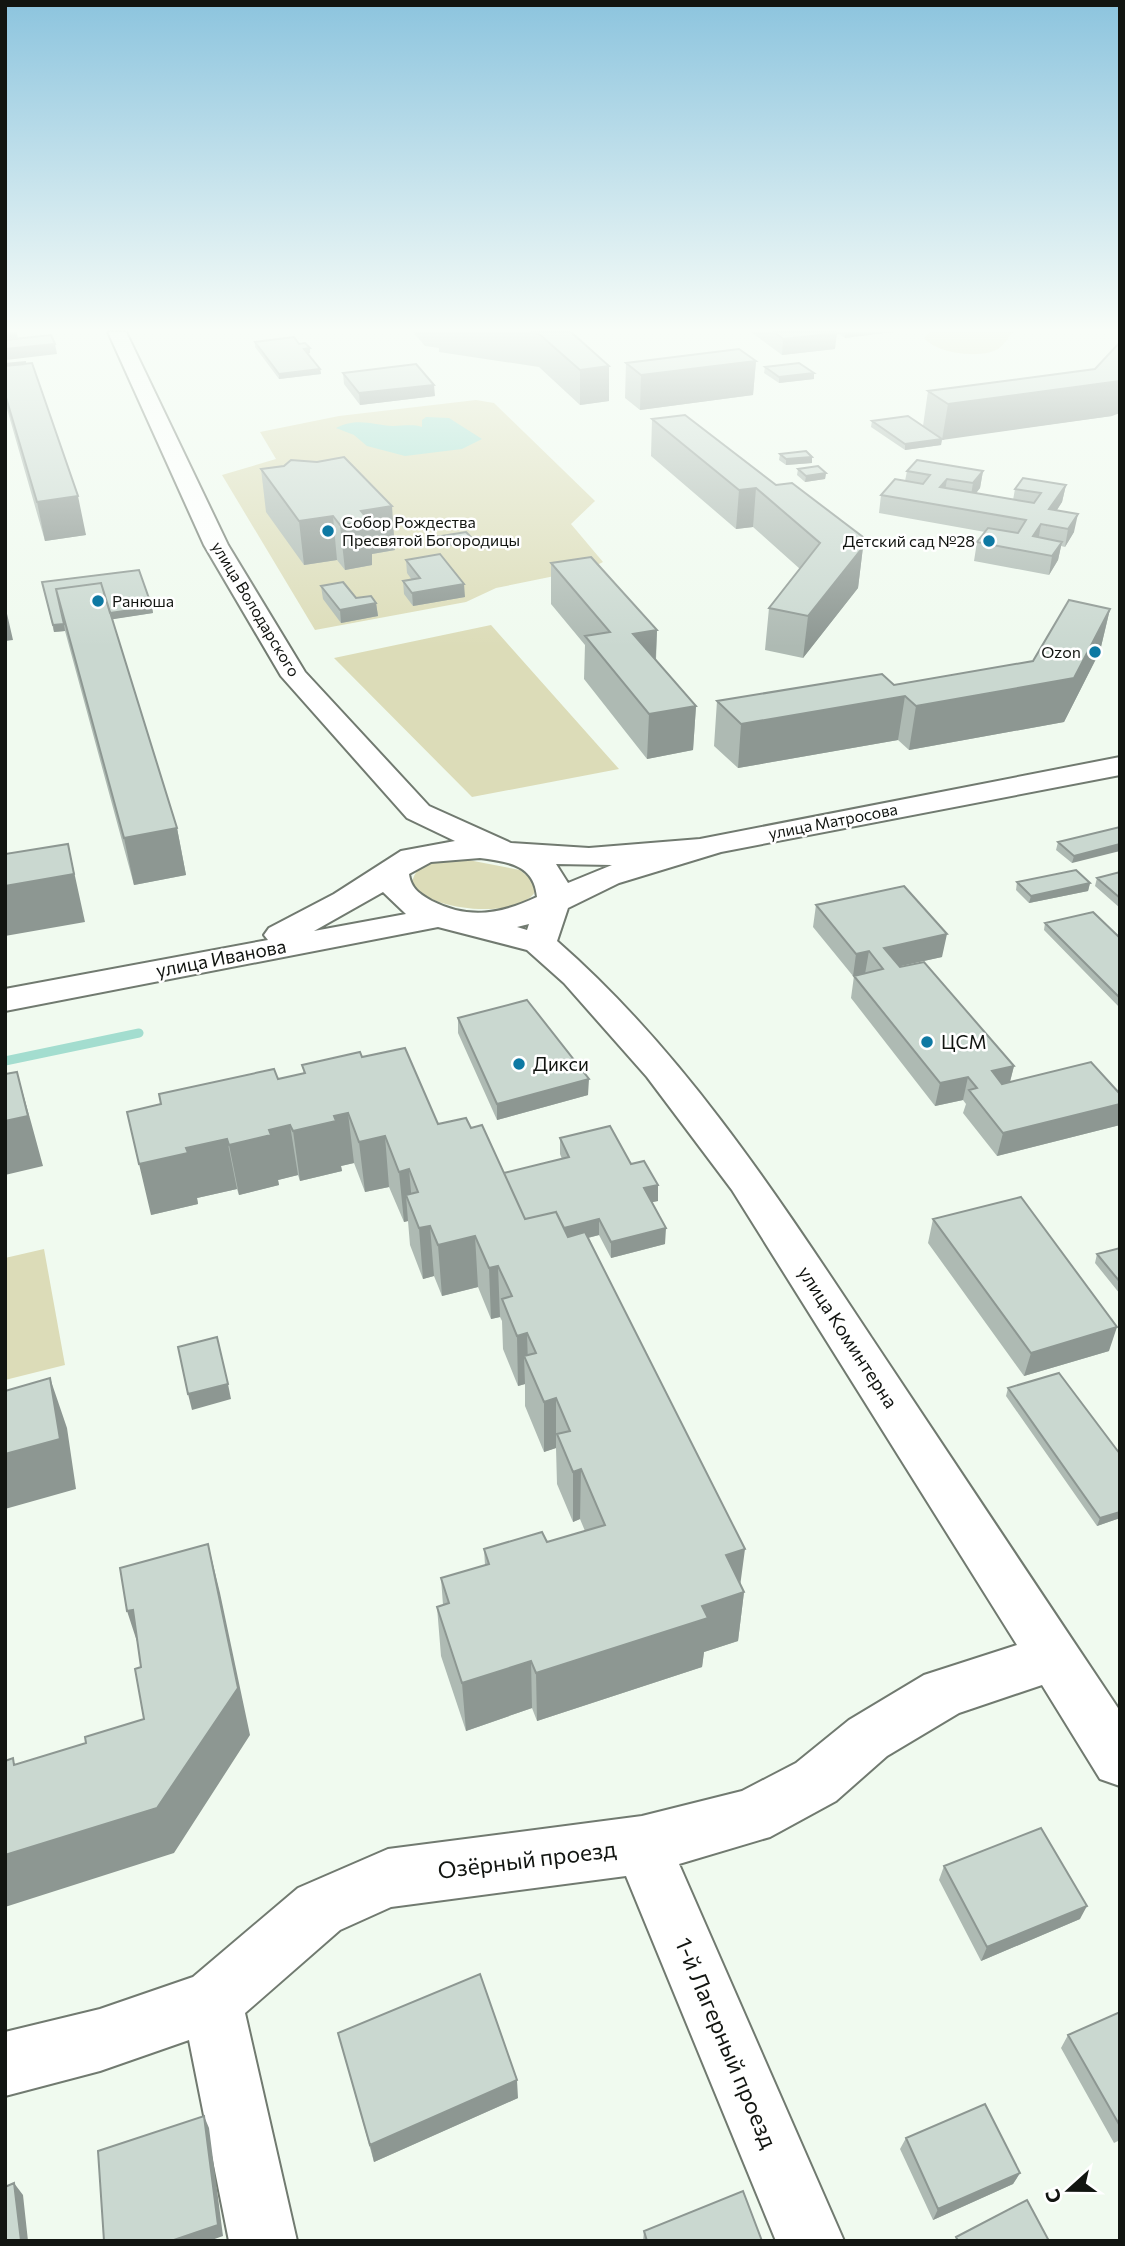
<svg xmlns="http://www.w3.org/2000/svg" width="1125" height="2246" viewBox="0 0 1125 2246" font-family="Commissioner,sans-serif">
  <style>
    .green { fill: #dcdcb8 }
    .water { fill: #a3ddcf }
    .lines { fill: none; stroke-linecap: round; stroke-linejoin: round }
    .stream { stroke: #a3ddcf; stroke-width: 9 }
    .minor-casing { stroke: #717a70; stroke-width: 4 }
    .minor { fill: #fff; fill-rule: evenodd }
    .wall { fill: #aebab3 }
    .shaded-wall { fill: #8d9792 }
    .building { fill: #cad8d0; stroke: #8d9792; stroke-width: 2 }
    .poi-dot { fill: #0e79a3; stroke: #fff; stroke-width: 2.5 }
    .labels { text-anchor: middle; stroke-width: 5; stroke-linejoin: round; paint-order: stroke }
    .far-poi-label { font-size: 16px; fill: #121511; stroke: #fff; text-anchor: start }
    .far-street-label { font-size: 16px; fill: #121511; stroke: #fff }
    .street-label { font-size: 19px; fill: #121511; stroke: #fff }
    .poi-label { font-size: 19px; fill: #121511; stroke: #fff; text-anchor: start }
    .near-street-label { font-size: 23px; fill: #121511; stroke: #fff }
  </style>
  <rect width="100%" height="100%" fill="#f0faef"/>
  <!-- green -->
  <path class="green" d="M930,332H1013C1009,337 1003,346 998,349C980,359 938,354 924,338Z
    M476,400L494,403L595,501L571,524L603,562L589,569L496,588L466,602L315,630L222,475L276,459L260,432L339,416Z
    M491,625L619,769L472,797L334,658Z
    M463,859L520,870L535,883V892C517,920 428,911 412,884C415,859 444,861 463,859Z
    M44,1249L65,1365L5,1380V1258Z"/>
  <!-- water -->
  <path class="water" d="M426,417L449,418L482,439L462,449L405,456L367,446L354,435L336,428C357,417 373,425 393,426C404,426 412,424 422,427V420Z"/>
  <g class="lines">
    <!-- stream -->
    <path class="stream" d="M5,1061L139,1033"/>
    <defs>
      <path id="minor" d="M108,332H126L228,545L305,672L429,806L511,843L589,848L700,839L1120,757V775L721,852L619,883L568,908L557,941C685,1053 778,1197 871,1337C954,1462 1037,1587 1120,1711V1786L1100,1779L1042,1685L959,1713L887,1756L836,1801L770,1837L679,1864L844,2241H776L626,1876L391,1907L340,1930L245,2013L297,2241H229L189,2040L100,2071L5,2096V2032L100,2009L193,1977L298,1888L388,1849L642,1816L742,1791L796,1763L849,1720L924,1675L1017,1645L732,1190L647,1077L564,983L527,950L438,927L5,1011V989L268,940L264,935L269,928L334,894L401,851L455,841L407,818L281,676L204,545ZM480,858C508,862 534,864 537,897C501,914 469,920 432,901C420,894 411,889 409,874L431,862ZM556,864L612,865L568,883ZM383,892L406,914L314,931ZM529,924L527,930L517,927Z"/>
    </defs>
    <!-- minor casing -->
    <use href="#minor" class="minor-casing"/>
    <!-- minor -->
    <use href="#minor" class="minor"/>
  </g>
  <!-- wall -->
  <path class="wall" d="M413,332H571L609,401L580,405L539,367L439,352V348L425,346Z
    M751,332H835V349L782,355Z
    M836,332H893L845,338Z
    M255,342L299,344L310,353L308,354L320,369L321,374L279,379L255,347Z
    M756,361L753,395L640,410L625,398L626,363Z
    M5,364L86,535L45,541L5,402Z
    M765,367L814,379L779,383L764,373Z
    M343,373L435,396L360,405L344,384Z
    M928,391L1112,416L942,439L941,445L905,450L871,427L872,421L923,426Z
    M652,419L776,485L863,547L858,588L803,658L765,650L769,608L800,569L753,527L736,529L651,456Z
    M780,454L812,457V463L786,465L779,460Z
    M261,469L395,550L372,554V565L345,570L337,560L304,565L266,512Z
    M798,469L826,473L825,479L805,482L797,475Z
    M907,471H983L980,488L976,493L1013,500L1015,489L1066,485L1062,502L1057,510L1074,532L1065,547L1061,546L1058,560L1049,575L974,561L977,542L985,532L879,513L881,495L905,481Z
    M435,537H471V543L439,548L435,543Z
    M406,560L465,597L413,606L404,594L403,581L412,580L407,573Z
    M551,563L657,630L656,661L696,706L693,750L647,759L584,679L585,645L551,604Z
    M42,582L152,607L153,613L112,619L177,828L186,875L134,885L65,631L54,632Z
    M321,586L356,598L376,603L378,616L341,623L323,599Z
    M1110,609L1100,651L1064,722L909,750L898,740L738,768L714,746L717,701L894,685L1033,661Z
    M1120,827L1072,863L1056,850L1058,842Z
    M1120,872V908L1095,886L1097,878Z
    M1017,882L1090,883L1088,891L1029,903L1016,890Z
    M816,905L942,957L900,966L1014,1066L1010,1082L1120,1094V1125L997,1156L963,1113L966,1104L963,1100L935,1106L851,998L854,976H853L813,927Z
    M1045,923L1120,938V1008L1044,930Z
    M458,1018L588,1095L497,1120L458,1033Z
    M362,1057L438,1124L471,1128L504,1173L562,1159L560,1154V1138L631,1164L658,1185V1201L652,1202L665,1244L611,1258L599,1235L588,1238L744,1592L738,1641L704,1652L702,1667L537,1721L532,1708L466,1731L441,1656L437,1607L443,1605L441,1578L485,1565L484,1549L547,1542L585,1531L580,1519L573,1522L557,1484L556,1448L544,1452L525,1406V1384L518,1386L503,1349L502,1321L500,1317L491,1319L478,1287L442,1296L434,1276L423,1279L410,1245L408,1221L404,1222L389,1187L365,1192L354,1163L341,1166L342,1171L300,1181L298,1175L278,1180L279,1185L239,1195L237,1189L197,1198L198,1204L151,1215L278,1079L304,1074L302,1065Z
    M933,1219L1109,1351L1024,1376L928,1243Z
    M1120,1248V1294L1095,1263L1097,1254Z
    M1008,1388L1120,1454V1518L1097,1526L1006,1396Z
    M944,1866L1080,1919L981,1961L939,1880Z
    M1120,2012V2140L1114,2143L1061,2048L1068,2035Z
    M338,2033L518,2098L374,2162Z
    M906,2138L1020,2173L1013,2184L933,2220L900,2149Z
    M644,2231L762,2241H643Z"/>
  <!-- shaded-wall -->
  <path class="shaded-wall" d="M5,332H17L19,344L5,346Z
    M845,332H893L845,338Z
    M837,333L835,349L782,355L783,339Z
    M55,344L57,354L6,360L5,349Z
    M310,348V353L304,354V349Z
    M756,361L753,395L640,410L641,375Z
    M609,366V401L580,405V370Z
    M320,369L321,374L279,379V374Z
    M814,373V379L779,383V377Z
    M1120,381V413L1112,416L942,440L948,404Z
    M434,385L435,396L360,405L359,393Z
    M942,439L941,445L905,450V444Z
    M812,457V463L786,465V459Z
    M983,471L980,488L970,501L973,483Z
    M826,473L825,479L805,482L806,476Z
    M947,479L944,497L940,487Z
    M1066,485L1062,502L1046,527L1049,509Z
    M756,488L753,527L736,529L739,490Z
    M78,496L86,535L45,541L37,502Z
    M392,506L395,550L372,554V565L345,570L340,525L361,511Z
    M1078,514L1074,532L1065,547L1068,529Z
    M333,516L337,560L304,565L299,521Z
    M1041,524L1038,542L1033,536Z
    M471,537V543L439,548V542Z
    M1062,542L1058,560L1049,575L1052,556Z
    M863,547L858,588L803,658L808,616Z
    M464,584L465,597L413,606L412,593Z
    M376,603L378,616L341,623L340,610Z
    M5,605L13,640L5,641Z
    M152,607L153,613L108,620L106,613Z
    M1110,609L1100,651L1064,722L909,750L916,706L1074,678Z
    M64,624L65,631L54,632L53,625Z
    M657,630L655,673L633,634Z
    M905,696L898,740L738,768L741,724Z
    M696,706L693,750L647,759L649,714Z
    M177,828L186,875L134,885L124,838Z
    M68,844L85,922L5,936V886Z
    M1120,844V851L1072,863L1074,856Z
    M1090,883L1088,891L1029,903L1031,896Z
    M947,934L942,957L883,970L884,948Z
    M869,951L865,974L853,976L856,954Z
    M1014,1066L1008,1089L986,1094L992,1071Z
    M17,1072L31,1122L43,1166L5,1175V1121Z
    M968,1077L963,1100L935,1106L940,1083Z
    M589,1079L588,1095L497,1120V1104Z
    M1120,1104V1125L997,1156L1003,1133Z
    M348,1113L354,1163L341,1166L342,1171L300,1181L293,1131L334,1116Z
    M290,1125L298,1175L278,1180L279,1185L239,1195L229,1145L269,1130Z
    M385,1136L389,1187L365,1192L359,1142Z
    M227,1139L237,1189L197,1198L198,1204L151,1215L139,1164L186,1148Z
    M409,1169L413,1214L406,1195L408,1221L404,1222L399,1172Z
    M658,1185V1201L643,1204L644,1188Z
    M599,1219V1235L520,1255L519,1239Z
    M430,1226L434,1276L423,1279L419,1228Z
    M666,1228L665,1244L611,1258V1242Z
    M475,1236L478,1287L442,1296L438,1245Z
    M498,1266L500,1317L491,1319L489,1268Z
    M1117,1327L1109,1351L1024,1376L1031,1353Z
    M527,1333L528,1365L524,1356L525,1384L518,1386L517,1336Z
    M50,1378L67,1428L76,1489L5,1509V1454Z
    M228,1384L231,1399L192,1410L188,1394Z
    M556,1398V1448L544,1452V1402Z
    M581,1469L580,1519L573,1522V1472Z
    M1120,1512V1518L1097,1526L1100,1518Z
    M208,1544L220,1593L250,1735L174,1853L5,1907V1855L157,1808Z
    M745,1549L739,1594L744,1592L738,1641L704,1652L702,1667L537,1721L536,1673L702,1606L726,1555Z
    M133,1610L143,1660L127,1611Z
    M531,1661L532,1708L466,1731L462,1683Z
    M1087,1906L1080,1919L981,1961L987,1947Z
    M517,2080L518,2098L374,2162L370,2145Z
    M204,2116L209,2128L223,2236L209,2241H171Z
    M1020,2173L1013,2184L933,2220L938,2209Z
    M14,2183L23,2195L28,2241H21Z"/>
  <!-- building -->
  <path class="building" d="M531,332H571L609,366L580,370L539,334Z
    M774,332H835L837,333L783,339Z
    M51,335L55,344L5,349V340Z
    M294,337L299,344L305,343L310,348L304,349L320,369L279,374L255,342Z
    M1120,342V381L948,404L928,391L1095,369Z
    M739,349L756,361L641,375L626,363Z
    M25,362V364L5,366V364Z
    M32,363L78,496L37,502L5,394V366Z
    M799,363L814,373L779,377L765,367Z
    M416,364L434,385L359,393L343,373Z
    M685,415L776,485L792,483L863,537V547L808,616L769,608L820,543L756,488L739,490L652,419Z
    M908,416L942,439L905,444L872,421Z
    M806,451L812,457L786,459L780,454Z
    M344,457L392,506L361,511L369,521L340,525L333,516L299,521L261,469L284,466L291,460L317,462Z
    M917,460L983,471L973,483L947,479L940,487L1034,503L1041,493L1015,489L1023,478L1066,485L1049,509L1078,514L1068,529L1041,524L1033,536L1062,542L1052,556L977,542L988,528L1018,533L1026,520L881,495L895,479L923,484L930,475L907,471Z
    M818,466L826,473L806,476L798,469Z
    M466,532L471,537L439,542L435,537Z
    M440,554L464,584L412,593L403,581L420,578L406,560Z
    M591,557L657,630L633,634L696,706L649,714L585,636L610,632L551,563Z
    M139,570L152,607L110,613L101,583L56,589L64,624L53,625L42,582Z
    M343,582L356,598L371,596L376,603L340,610L321,586Z
    M101,583L177,828L124,838L56,589Z
    M1069,600L1110,609L1074,678L916,706L905,696L741,724L717,701L882,674L894,685L1033,661Z
    M1120,827V844L1074,856L1058,842Z
    M68,844L74,874L5,886V854Z
    M1076,870L1090,883L1031,896L1017,882Z
    M1120,872V898L1097,878Z
    M904,886L947,934L884,948L900,967L924,962L1014,1066L992,1071L1002,1084L1091,1062L1120,1094V1104L1003,1133L969,1090L977,1088L968,1077L940,1083L854,976L883,969L869,951L856,954L816,905Z
    M1093,912L1120,938V998L1045,923Z
    M527,1000L589,1079L497,1104L458,1018Z
    M405,1048L438,1124L466,1118L471,1128L482,1125L525,1219L556,1212L568,1237L585,1232L745,1549L726,1555L744,1592L702,1606L708,1618L536,1673L531,1661L462,1683L437,1607L449,1603L441,1578L489,1564L484,1549L542,1532L547,1542L605,1525L581,1469L573,1472L557,1434L570,1431L556,1398L544,1402L524,1356L536,1353L527,1333L517,1336L502,1299L512,1296L498,1266L489,1268L475,1236L438,1245L430,1226L419,1228L406,1195L418,1192L409,1169L399,1172L385,1136L359,1142L348,1113L334,1116L336,1121L293,1131L290,1125L269,1130L271,1135L229,1145L227,1139L186,1148L188,1153L139,1164L127,1112L161,1104L159,1094L274,1069L278,1079L305,1073L302,1065L360,1052L362,1057Z
    M17,1072L28,1116L5,1121V1074Z
    M610,1126L631,1164L644,1161L658,1185L644,1188L666,1228L611,1242L599,1219L564,1228L556,1212L525,1219L504,1173L569,1157L560,1138Z
    M1021,1197L1117,1327L1031,1353L933,1219Z
    M1120,1248V1282L1097,1254Z
    M217,1337L228,1384L188,1394L178,1347Z
    M1059,1373L1120,1454V1512L1100,1518L1008,1388Z
    M50,1378L60,1439L5,1454V1391Z
    M208,1544L238,1688L157,1808L5,1855V1761L13,1758L14,1765L86,1743L85,1737L144,1719L135,1669L141,1667L133,1610L127,1611L120,1568Z
    M1041,1828L1087,1906L987,1947L944,1866Z
    M480,1974L517,2080L370,2145L338,2033Z
    M1120,2012V2126L1068,2035Z
    M985,2104L1020,2173L938,2209L906,2138Z
    M204,2116L218,2225L171,2241H104L98,2151Z
    M14,2183L21,2241H5V2187Z
    M743,2191L762,2241H647L644,2231Z
    M1027,2200L1049,2241H958L956,2237Z"/>
  <!-- sky -->
  <linearGradient id="sky" x2="0" y2="1"><stop stop-color="#8cc4de"/><stop offset="0.51" stop-color="#f8fdf8"/><stop offset="1" stop-color="#f8fdf8" stop-opacity="0"/></linearGradient>
  <rect width="1125" height="647" fill="url(#sky)"/>
  <!-- markers -->
  <g class="poi-dot">
    <circle cx="328" cy="531" r="7"/>
    <circle cx="989" cy="541" r="7"/>
    <circle cx="98" cy="601" r="7"/>
    <circle cx="1095" cy="652" r="7"/>
    <circle cx="927" cy="1042" r="7"/>
    <circle cx="519" cy="1064" r="7"/>
  </g>
  <g class="labels">
    <!-- far-poi labels -->
    <g class="far-poi-label">
      <text x="342" y="528">Собор Рождества<tspan x="342" dy="18">Пресвятой Богородицы</tspan></text>
      <text x="975" y="547" text-anchor="end">Детский сад №28</text>
      <text x="112" y="607">Ранюша</text>
      <text x="1081" y="658" text-anchor="end">Ozon</text>
    </g>
    <!-- far-street labels -->
    <g class="far-street-label">
      <text transform="translate(256 609) rotate(59)" y="6">улица Володарского</text>
      <text transform="translate(833 821) rotate(-11)" y="6">улица Матросова</text>
    </g>
    <!-- street labels -->
    <g class="street-label">
      <text transform="translate(221 958) rotate(-11)" y="7">улица Иванова</text>
      <text transform="translate(848 1337) rotate(57)" y="7">улица Коминтерна</text>
    </g>
    <!-- poi labels -->
    <g class="poi-label">
      <text x="941" y="1049">ЦСМ</text>
      <text x="533" y="1071">Дикси</text>
    </g>
    <!-- near-street labels -->
    <g class="near-street-label">
      <text transform="translate(527 1860) rotate(-7)" y="8">Озёрный проезд</text>
      <text transform="translate(726 2043) rotate(67)" y="8">1-й Лагерный проезд</text>
    </g>
  </g>
  <!-- border -->
  <rect width="1125" height="2246" fill="none" stroke="#121511" stroke-width="14"/>
  <!-- north arrow -->
  <g transform="translate(1069 2190) rotate(249)" stroke="#ffffff" stroke-width="5" paint-order="stroke">
  <path d="M0-5L12 26L0 18L-12 26Z" fill="#121511"/>
  <text y="-10" font-size="19" font-weight="bold" text-anchor="middle" fill="#121511">С</text>
  </g>
</svg>
